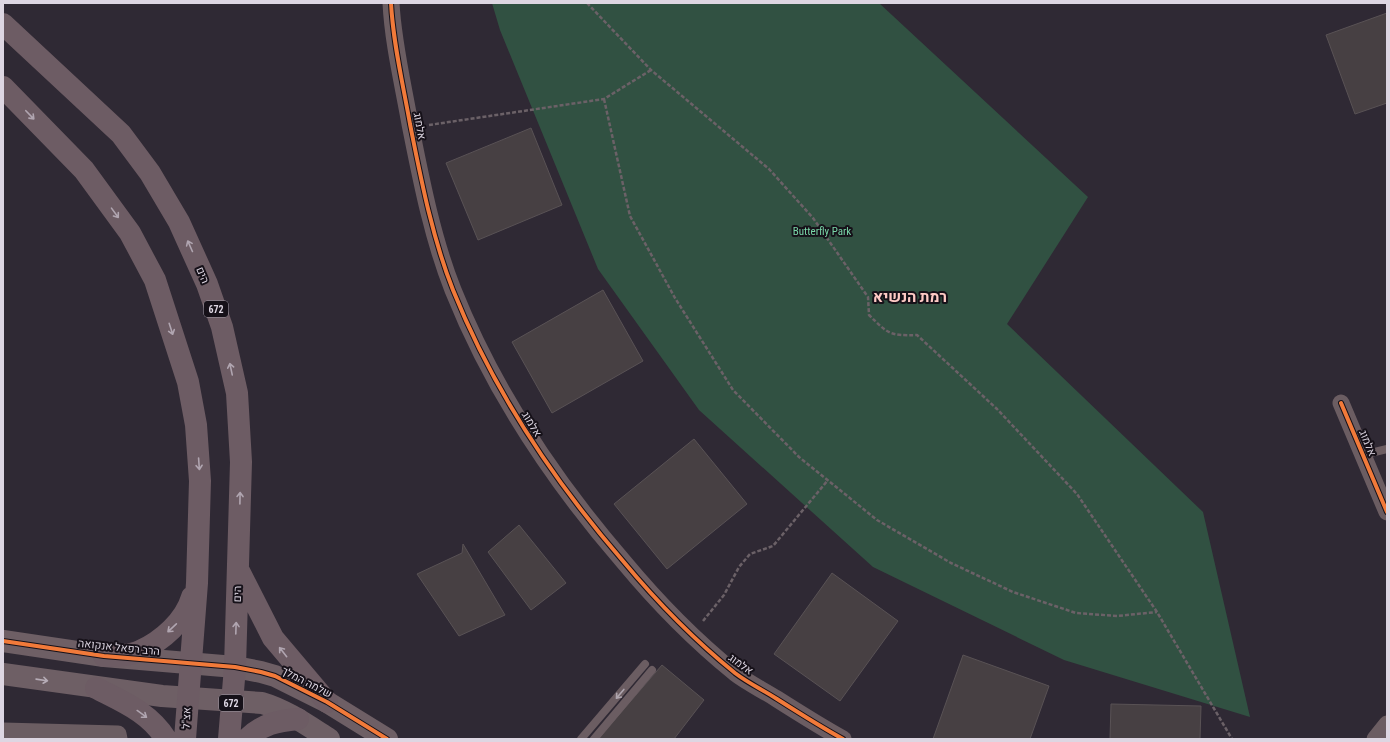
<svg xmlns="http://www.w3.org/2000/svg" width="1390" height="742" viewBox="0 0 1390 742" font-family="'Roboto Condensed',Heebo,sans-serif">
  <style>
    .green { fill: #315142 }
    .building { fill: #474043; stroke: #595255 }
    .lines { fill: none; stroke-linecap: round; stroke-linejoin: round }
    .path { stroke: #6b6167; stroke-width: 2.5; stroke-dasharray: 4 2; stroke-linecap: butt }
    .lane { stroke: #6b5d62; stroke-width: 8 }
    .street { stroke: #6b5d62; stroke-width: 17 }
    .secondary { stroke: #6e5f65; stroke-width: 22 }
    .primary { stroke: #6d5c64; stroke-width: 22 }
    .cycleway-casing { stroke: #161119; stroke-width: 6 }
    .cycleway { stroke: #f17a3a; stroke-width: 4 }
    .oneway { stroke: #b0a5b0 }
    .oneway2 { stroke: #b6acb6 }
    .oneway3 { stroke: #afa6af }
    .labels { text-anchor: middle; stroke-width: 4; stroke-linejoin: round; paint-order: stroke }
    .shield { fill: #161119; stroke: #a19ba6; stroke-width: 1 }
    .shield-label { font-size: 10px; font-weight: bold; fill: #ddd6e2 }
    .street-label { font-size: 11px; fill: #ddd6e2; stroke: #161119 }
    .park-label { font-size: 11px; fill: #79d6a8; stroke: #161119 }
    .district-label { font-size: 15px; font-weight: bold; fill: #fecac5; stroke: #161119 }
  </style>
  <rect width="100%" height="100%" fill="#2f2934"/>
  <!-- green -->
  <path class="green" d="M492,3H879L1088,197L1007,324L1203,512L1250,717L1064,660L873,567L699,410L598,269L500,30Z"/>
  <!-- building -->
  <path class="building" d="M1387,13V103L1355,114L1326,35Z
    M531,128L562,205L478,240L446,163Z
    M603,290L643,361L552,413L512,342Z
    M694,439L747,504L667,569L614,504Z
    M519,525L566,583L531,610L488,552Z
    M463,544L505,615L459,636L417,574L462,553Z
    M832,573L898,621L840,701L774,654Z
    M963,655L1049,686L1030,739H933Z
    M662,665L704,700L674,739H598Z
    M1111,704L1201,706L1200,739H1110Z"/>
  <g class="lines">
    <!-- path -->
    <path class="path" d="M587,3L651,70L769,169L813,218L868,297L869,315C888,334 890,336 917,335L997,409L1077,494L1157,612L1232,739
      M604,99L630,216L675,298L733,390L799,457L877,520L951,563L1013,592L1076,613L1117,616L1157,612
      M429,125L604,99L651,70
      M703,621L724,595L739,567L750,554L773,546L828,480"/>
    <!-- lane -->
    <path class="lane" d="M1362,455L1387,449
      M581,739L645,664
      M594,739L652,670"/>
    <!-- street -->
    <path class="street" d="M391,3C393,43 403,84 410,124C421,179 432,237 453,290C493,390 553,480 623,561C657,602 693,639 735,673C748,683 763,690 777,699C799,713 821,727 843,739
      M1341,403L1387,512
      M3,731L118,734L119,739
      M1375,739L1387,724"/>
    <!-- secondary -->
    <path class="secondary" d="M3,641L104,656L235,667L261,672L275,676L327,702L387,739
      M3,674L162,696L262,703C286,710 307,725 329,739"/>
    <!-- primary -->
    <path class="primary" d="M3,24L121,134L150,173L179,222L207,284L222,327L237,393L241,462L235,667L229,739
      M3,87L84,170L130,233L155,280L188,382L196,425L200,481L197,583L185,739
      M240,573L273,638L327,702
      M104,656C116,656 129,656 140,651C162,641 185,621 192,597
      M96,688C123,702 149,712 166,739
      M247,739C262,724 277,721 298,719"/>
    <defs>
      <path id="cycleway" d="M391,3C393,43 403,84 410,124C421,179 432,237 453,290C493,390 553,480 623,561C657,602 693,639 735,673C748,683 763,690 777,699C799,713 821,727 843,739
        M1341,403L1387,512
        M3,641L104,656L235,667L261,672L275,676L327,702L387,739"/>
    </defs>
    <!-- cycleway casing -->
    <use href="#cycleway" class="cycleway-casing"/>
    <!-- cycleway -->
    <use href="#cycleway" class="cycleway"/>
  </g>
  <!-- one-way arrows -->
  <defs><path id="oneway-shaft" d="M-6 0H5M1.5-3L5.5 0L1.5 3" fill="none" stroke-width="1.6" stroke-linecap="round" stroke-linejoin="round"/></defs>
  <g class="oneway">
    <use href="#oneway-shaft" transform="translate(30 115) rotate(46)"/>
    <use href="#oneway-shaft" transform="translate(115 213) rotate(54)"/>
    <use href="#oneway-shaft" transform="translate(190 246) rotate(-114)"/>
    <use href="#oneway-shaft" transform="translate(171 329) rotate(72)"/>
    <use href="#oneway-shaft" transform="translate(231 369) rotate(-102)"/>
    <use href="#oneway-shaft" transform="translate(199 464) rotate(86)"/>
    <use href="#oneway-shaft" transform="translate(240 498) rotate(-89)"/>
    <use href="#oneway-shaft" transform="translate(172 628) rotate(137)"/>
    <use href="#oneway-shaft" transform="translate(236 628) rotate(-88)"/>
    <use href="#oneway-shaft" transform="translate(283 652) rotate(-128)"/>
    <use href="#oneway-shaft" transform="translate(142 714) rotate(36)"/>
  </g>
  <use class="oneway2" href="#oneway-shaft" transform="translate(42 680) rotate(8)"/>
  <use class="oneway3" href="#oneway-shaft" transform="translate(620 694) rotate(130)"/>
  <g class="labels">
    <!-- shield labels -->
    <g class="shield">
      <rect x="204" y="301" width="24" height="16" rx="3"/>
      <rect x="219" y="695" width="24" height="16" rx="3"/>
    </g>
    <g class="shield-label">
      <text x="216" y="313">672</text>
      <text x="231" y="707">672</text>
    </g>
    <!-- street labels -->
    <g class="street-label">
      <text transform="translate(420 126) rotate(79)" y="4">אלמוג</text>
      <text transform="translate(203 275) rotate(67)" y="4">הים</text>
      <text transform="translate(532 424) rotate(58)" y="4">אלמוג</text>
      <text transform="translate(1368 443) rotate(67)" y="4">אלמוג</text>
      <text transform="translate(237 594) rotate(-88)" y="4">הים</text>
      <text transform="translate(119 647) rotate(6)" y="4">הרב רפאל אנקואה</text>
      <text transform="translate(741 664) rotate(36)" y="4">אלמוג</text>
      <text transform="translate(307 682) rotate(27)" y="4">שלמה המלך</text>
      <text transform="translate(186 718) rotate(-87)" y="4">אצ"ל</text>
    </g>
    <!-- park labels -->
    <g class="park-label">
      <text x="822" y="235">Butterfly Park</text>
    </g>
    <!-- district labels -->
    <g class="district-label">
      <text x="910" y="302">רמת הנשיא</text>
    </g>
  </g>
  <!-- border -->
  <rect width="1390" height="742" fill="none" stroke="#ddd6e2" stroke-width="8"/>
</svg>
